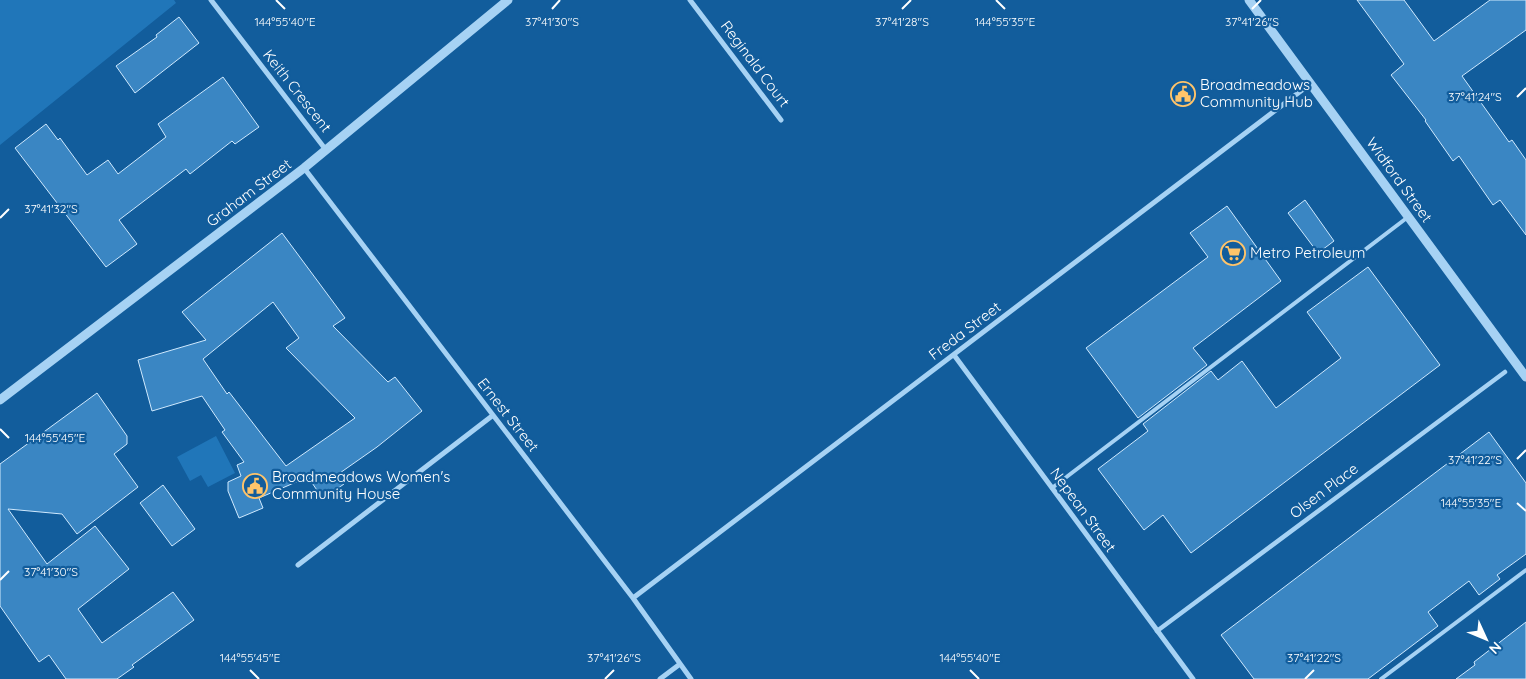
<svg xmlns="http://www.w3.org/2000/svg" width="1526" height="679" viewBox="0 0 1526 679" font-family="Quicksand,sans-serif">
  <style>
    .green { fill: #2076b9 }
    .building { fill: #3a86c3; stroke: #cfe9fe; fill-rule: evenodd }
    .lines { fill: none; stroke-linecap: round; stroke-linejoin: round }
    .service { stroke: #a6d2f4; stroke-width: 4 }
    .pedestrian { stroke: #a6d2f4; stroke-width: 4.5 }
    .minor { stroke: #a6d2f4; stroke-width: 5 }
    .tertiary { stroke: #a6d2f4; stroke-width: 9 }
    .ticks { fill: none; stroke: #fff; stroke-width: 2 }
    .labels { text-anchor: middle; stroke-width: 4.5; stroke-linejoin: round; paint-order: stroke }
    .street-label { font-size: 15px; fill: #fff; stroke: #125d9c }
    .poi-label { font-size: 15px; fill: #fff; stroke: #125d9c; text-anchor: start }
    .ticks-label { font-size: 12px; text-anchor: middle; fill: #fff; stroke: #125d9c; stroke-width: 4.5; stroke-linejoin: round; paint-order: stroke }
  </style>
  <rect width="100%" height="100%" fill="#125d9c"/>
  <!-- green -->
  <path class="green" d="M0,0H174L176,3L0,145Z
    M216,436L235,473L208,487L201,475L190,481L177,457Z"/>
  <!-- building -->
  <path class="building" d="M1357,0H1404L1434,41L1490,0H1526V30L1462,76L1509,142L1512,140L1526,160V235L1500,200L1493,205L1459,156L1453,161L1425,121L1426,120L1391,75L1404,64Z
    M179,17L199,43L135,93L116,66L157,37L156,35Z
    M223,77L259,127L235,144L232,141L190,174L186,169L119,220L137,244L106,267L15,148L46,124L58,140L60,138L87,175L108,160L118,174L166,137L158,124Z
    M1305,200L1334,241L1318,253L1288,213Z
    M1227,206L1281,281L1193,348L1207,365L1138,418L1086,348L1208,257L1190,233Z
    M282,233L345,318L333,326L388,382L395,377L422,411L377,447L337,475L344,484L323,499L308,477L259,498L263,508L239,518L228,491V482L241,476L237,465L244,462L222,432L225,430L202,396L152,411L138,360L206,340L182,312ZM273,302L299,338L286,348L355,418L286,466L229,392L227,394L203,359Z
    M1368,267L1440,365L1191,553L1163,515L1144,530L1098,469L1148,431L1143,424L1211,371L1218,380L1242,361L1276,408L1341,358L1307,312Z
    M97,393L127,436V444L114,454L138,487L77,534L62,514L8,509L47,564L95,526L129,569L78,609L102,643L173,592L194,620L132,665L134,667L117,679H66L49,655L39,662L0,606V464Z
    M1489,432L1526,483V554L1497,575L1500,579L1479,595L1469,581L1428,612L1438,626L1368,679H1254L1221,635Z
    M163,485L195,529L172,546L140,503Z
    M1526,622V679H1456L1475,665L1474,662Z"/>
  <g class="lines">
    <!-- service -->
    <path class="service" d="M1052,488L1408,217
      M1381,679L1526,570"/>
    <!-- pedestrian -->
    <path class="pedestrian" d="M1157,631L1505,372"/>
    <!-- minor -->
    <path class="minor" d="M211,0L326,150
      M690,0L781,120
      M304,168L633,598L691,679
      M954,355L1193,679
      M298,565L492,416
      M633,598L1310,84
      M660,679L680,664"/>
    <!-- tertiary -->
    <path class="tertiary" d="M1249,0L1526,377
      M0,400L304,168L508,0"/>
  </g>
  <!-- ticks -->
  <path class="ticks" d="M276,0L285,9M996,0L1005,9M552,9L560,0M902,9L911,0M1252,9L1261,0M1517,97L1526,88M0,218L9,209M0,429L9,438M1517,459L1526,450M1517,503L1526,511M0,580L9,571M250,670L259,679M970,670L979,679M605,679L614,670M1305,679L1314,670"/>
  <!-- icons -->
  <defs>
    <symbol id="civic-ring" viewBox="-11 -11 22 22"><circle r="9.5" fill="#125d9c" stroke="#ffc46a" stroke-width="1.5"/><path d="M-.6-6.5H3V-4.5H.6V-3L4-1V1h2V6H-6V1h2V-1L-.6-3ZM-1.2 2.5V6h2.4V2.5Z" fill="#ffc46a"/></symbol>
    <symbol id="supermarket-ring" viewBox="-11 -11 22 22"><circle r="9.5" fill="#125d9c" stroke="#ffc46a" stroke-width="1.5"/><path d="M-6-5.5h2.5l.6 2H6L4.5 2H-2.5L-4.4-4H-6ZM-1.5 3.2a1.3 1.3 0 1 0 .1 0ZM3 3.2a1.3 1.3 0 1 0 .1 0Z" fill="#ffc46a"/></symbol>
  </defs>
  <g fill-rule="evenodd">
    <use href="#civic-ring" x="1169" y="80" width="28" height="28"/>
    <use href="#supermarket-ring" x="1219" y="239" width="28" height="28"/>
    <use href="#civic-ring" x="241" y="472" width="28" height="28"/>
  </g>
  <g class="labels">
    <!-- street labels -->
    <g class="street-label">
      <text transform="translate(755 64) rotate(53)" y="5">Reginald Court</text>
      <text transform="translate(297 91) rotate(52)" y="5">Keith Crescent</text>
      <text transform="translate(1399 180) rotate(54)" y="5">Widford Street</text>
      <text transform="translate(249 193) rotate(-37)" y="5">Graham Street</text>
      <text transform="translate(965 331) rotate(-37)" y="5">Freda Street</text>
      <text transform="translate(508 415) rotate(52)" y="5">Ernest Street</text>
      <text transform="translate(1324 491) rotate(-37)" y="5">Olsen Place</text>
      <text transform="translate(1083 510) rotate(54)" y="5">Nepean Street</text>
    </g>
    <!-- poi labels -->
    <g class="poi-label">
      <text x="1200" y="90">Broadmeadows<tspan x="1200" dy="17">Community Hub</tspan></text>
      <text x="1250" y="258">Metro Petroleum</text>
      <text x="272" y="482">Broadmeadows Women's<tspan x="272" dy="17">Community House</tspan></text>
    </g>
  </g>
  <g class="ticks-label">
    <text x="285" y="26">144°55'40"E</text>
    <text x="1005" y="26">144°55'35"E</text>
    <text x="902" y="26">37°41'28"S</text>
    <text x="1252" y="26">37°41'26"S</text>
    <text x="552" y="26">37°41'30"S</text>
    <text x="1475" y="101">37°41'24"S</text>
    <text x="51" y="213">37°41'32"S</text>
    <text x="55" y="442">144°55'45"E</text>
    <text x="1475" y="464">37°41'22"S</text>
    <text x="1471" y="507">144°55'35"E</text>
    <text x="51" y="576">37°41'30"S</text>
    <text x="614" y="662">37°41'26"S</text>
    <text x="1314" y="662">37°41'22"S</text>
    <text x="250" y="662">144°55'45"E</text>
    <text x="970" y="662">144°55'40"E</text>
  </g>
  <!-- north arrow -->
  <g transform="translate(1486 639) rotate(134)" stroke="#125d9c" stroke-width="4" paint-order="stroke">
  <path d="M0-4L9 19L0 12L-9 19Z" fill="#ffffff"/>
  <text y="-8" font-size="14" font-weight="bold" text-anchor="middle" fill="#ffffff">N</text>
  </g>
</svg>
